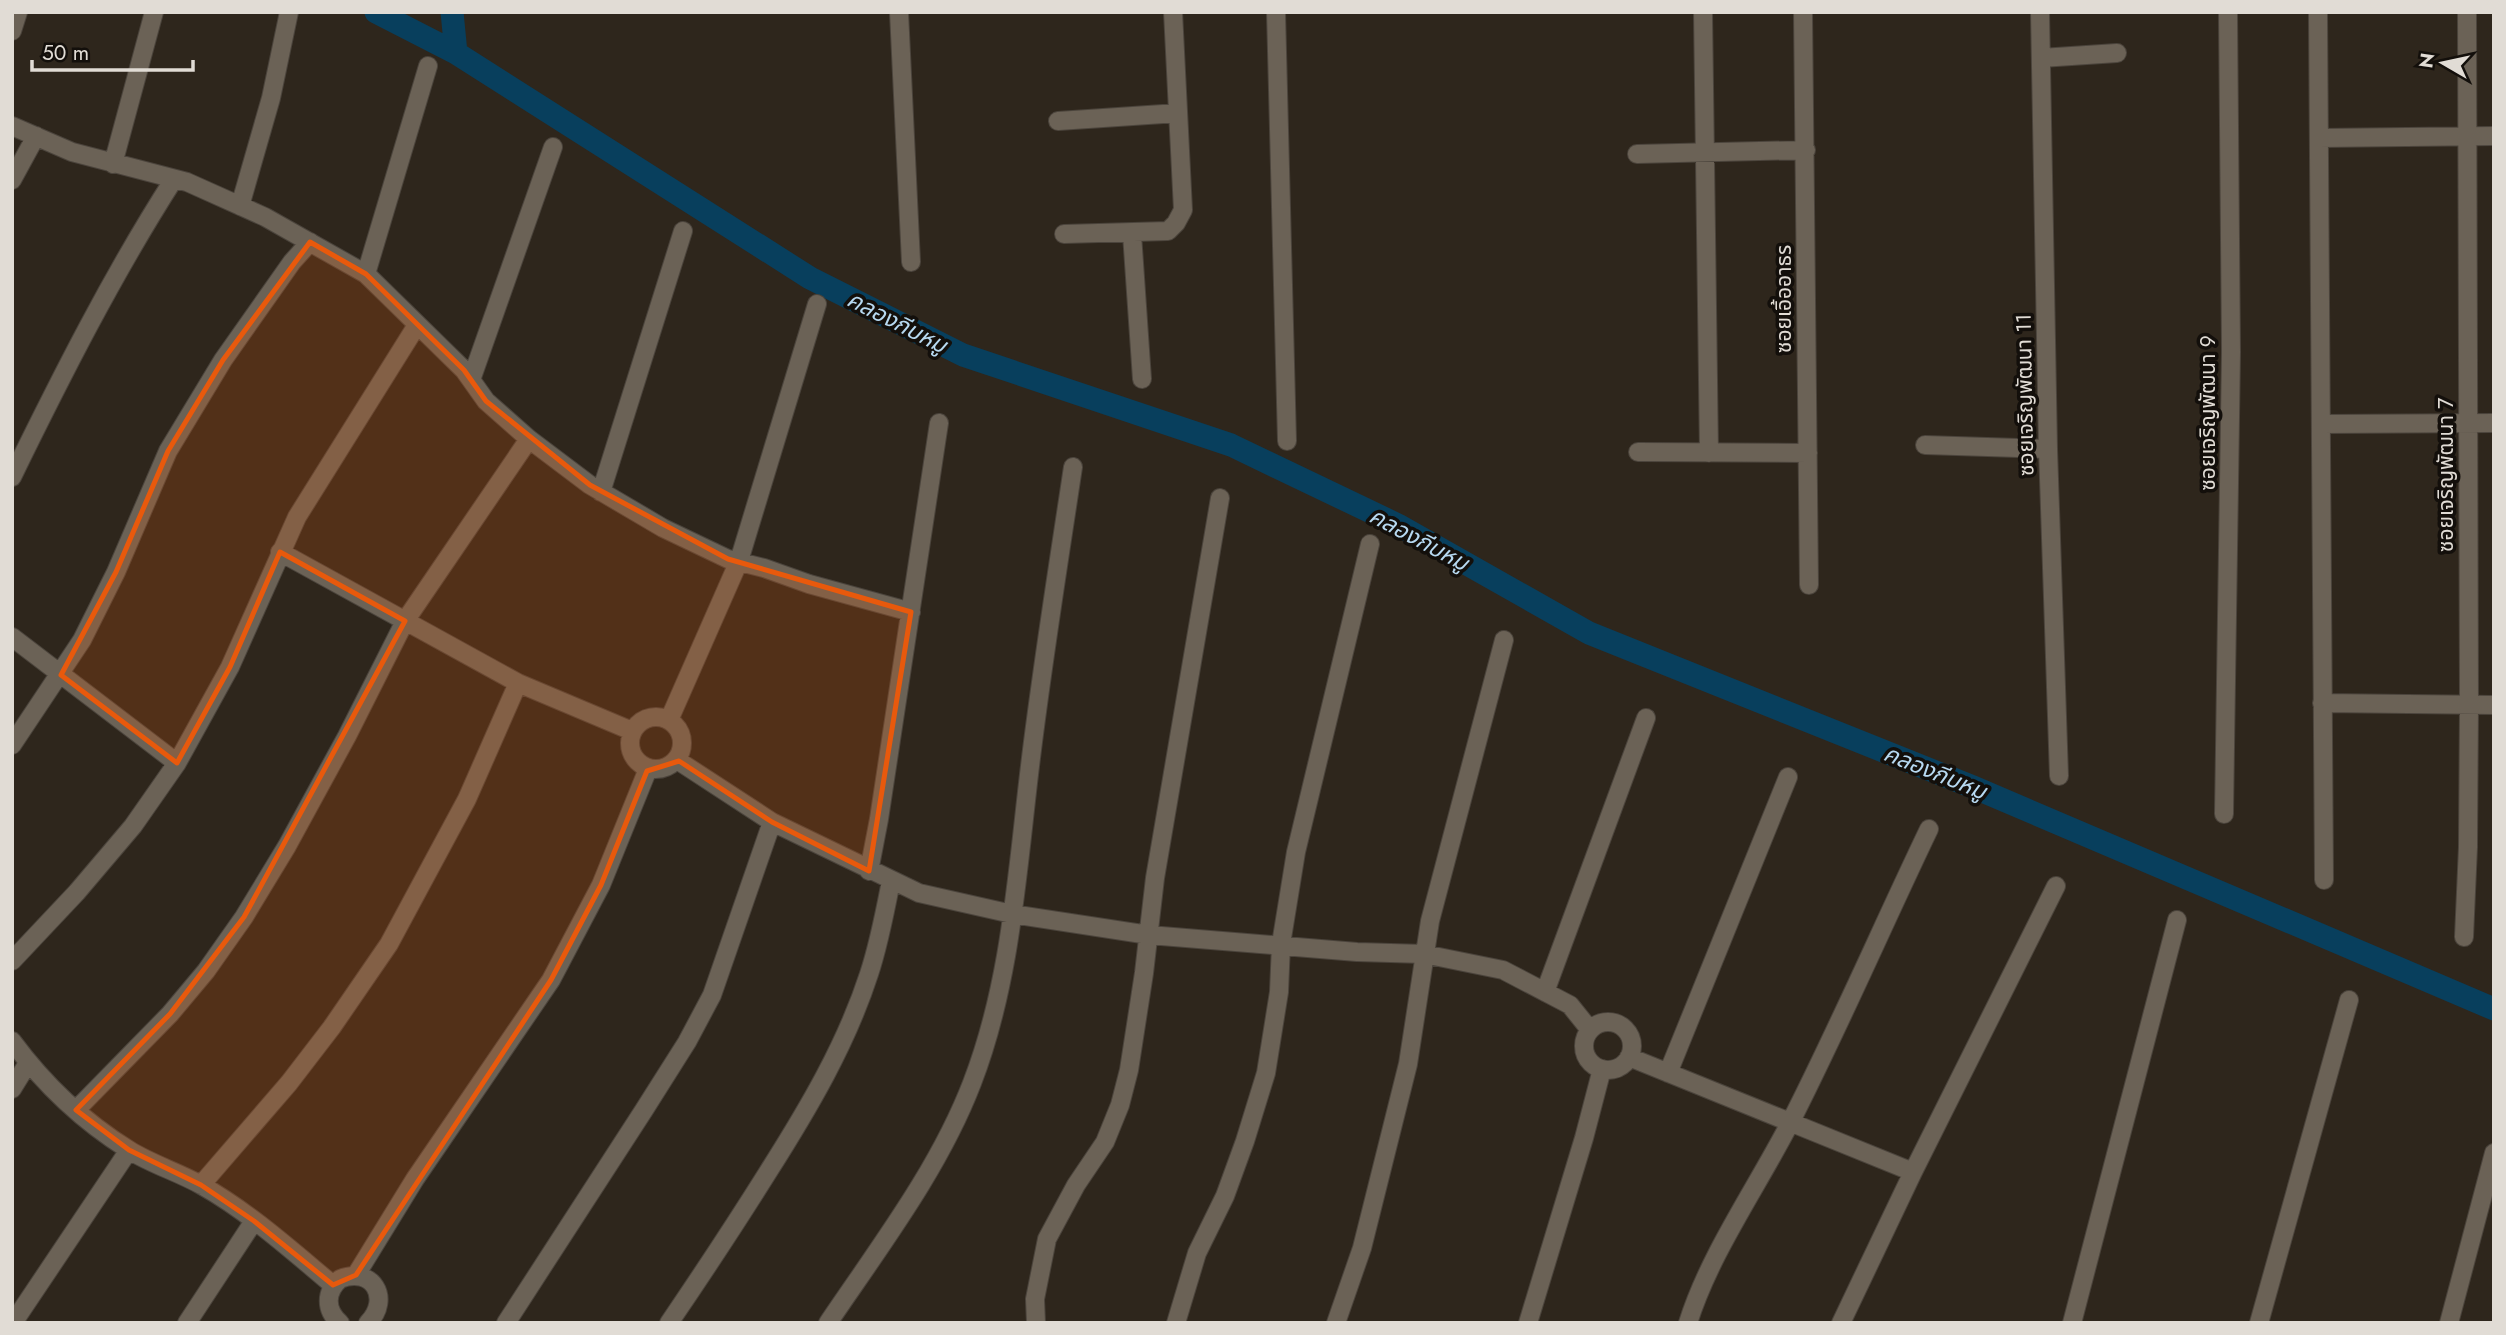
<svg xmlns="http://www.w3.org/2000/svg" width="2506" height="1335" viewBox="0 0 2506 1335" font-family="Jost,'Noto Sans Thai',sans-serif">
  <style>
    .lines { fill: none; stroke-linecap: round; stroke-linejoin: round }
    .canal { stroke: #083f5d; stroke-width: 23 }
    .minor-casing { stroke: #4b443c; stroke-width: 20 }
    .minor { stroke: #6b6256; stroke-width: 18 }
    .marked { fill: #e8590c; fill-opacity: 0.2; stroke: #e8590c; stroke-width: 5; stroke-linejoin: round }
    .labels { text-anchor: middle; stroke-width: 7; stroke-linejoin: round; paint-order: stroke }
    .street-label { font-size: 21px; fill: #e1dcd5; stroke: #130f0b }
    .water-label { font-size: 23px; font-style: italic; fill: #b7d9f1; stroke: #130f0b }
  </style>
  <rect width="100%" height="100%" fill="#2e261c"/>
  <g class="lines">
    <!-- canal -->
    <path class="canal" d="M376,12L456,53L810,278L963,355L1231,445L1398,525L1589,633L1973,787L2494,1009
      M452,12L456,53"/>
    <defs>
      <path id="minor" d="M899,12L911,262
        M1276,12L1287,441
        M1703,12L1709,453
        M1803,12L1809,585
        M2040,12L2048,449L2059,776
        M2318,12L2324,880
        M12,31L18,12
        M2041,58L2117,53
        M1058,121L1178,113
        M12,126L72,152L187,182L265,217L366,274L464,370L486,401L529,439L590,485L663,528L728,559L764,568L809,584L911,612
        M2319,138L2494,136
        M1637,154L1806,150
        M113,164L154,12
        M12,180L36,136
        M240,206L271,98L289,12
        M1064,234L1168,231L1176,223L1183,210L1173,12
        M1132,234L1142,379
        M366,274L428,66
        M471,380L553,147
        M2321,424L2494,423
        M1925,445L2048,449
        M1638,452L1808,453
        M12,477C62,375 113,274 174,179
        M601,492L683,231
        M280,552L518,683L632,731
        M12,637L177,763
        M2322,703L2494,705
        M630 743a26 26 0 1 1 52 0a26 26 0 1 1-52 0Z
        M669,720L739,561L817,304
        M12,745L82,640L116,572L168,451L223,360L292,262L310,242
        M677,760L772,822L919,893L1012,914L1149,935L1357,952L1424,954L1503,970L1570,1005L1590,1030
        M2224,814L2231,352L2228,12
        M869,871L879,819L939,423
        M2464,937L2468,847L2469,705L2467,12
        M12,961L77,892L133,826L177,763L230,667L297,517L417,325
        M1545,992L1646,718
        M1584 1046a24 24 0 1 1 48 0a24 24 0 1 1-48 0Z
        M12,1041C43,1083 84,1122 129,1150C151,1164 178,1172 201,1185C249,1212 291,1250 333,1285
        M1629,1057L1913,1172
        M1668,1073L1788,777
        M12,1089L28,1063
        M76,1110L170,1014L206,971L244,917L287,846L347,736L405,621L529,439
        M201,1185L289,1083L332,1027L389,944L467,799L518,683
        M356,1275L415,1179L551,980L601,885L648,769
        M13,1323L129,1150
        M187,1323L254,1221
        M340,1323C325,1310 325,1292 340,1279C372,1266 392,1298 368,1323
        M506,1323L644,1110L687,1042L712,995L772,822
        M669,1323C703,1273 736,1223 768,1172C808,1109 846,1045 869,974C879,944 885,912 891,881
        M828,1323C880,1246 939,1169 972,1083C1011,982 1017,873 1030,766C1042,666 1058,567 1073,467
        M1036,1323L1035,1299L1047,1239L1076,1185L1105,1142L1120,1105L1129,1070L1144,973L1155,878L1220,498
        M1176,1323L1197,1253L1225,1196L1245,1141L1266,1073L1279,992L1281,944L1296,852L1370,544
        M1336,1323L1362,1248L1408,1064L1430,921L1504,640
        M1528,1323L1584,1138L1602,1069
        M1688,1323C1709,1255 1757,1187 1790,1123C1839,1027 1882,927 1929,829
        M1841,1323L1913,1172L2056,886
        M2072,1323L2177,920
        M2259,1323L2349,1000
        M2449,1323L2494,1153"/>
    </defs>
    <!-- minor casing -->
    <use href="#minor" class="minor-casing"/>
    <!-- minor -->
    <use href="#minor" class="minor"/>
  </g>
  <!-- marked area -->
  <path class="marked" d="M310,242L366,274L464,370L486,401L590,485L728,559L911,612L869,871L772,822L679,761L647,771L601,885L551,980L356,1275L333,1285L254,1221L201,1185L129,1150L76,1110L170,1014L244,917L405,621L280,552L230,667L177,763L61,675L116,572L168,451L223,360Z"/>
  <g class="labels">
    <!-- street labels -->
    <g class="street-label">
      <text transform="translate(1784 299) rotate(-90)" y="7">ซอยเอิ้ออาธร</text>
      <text transform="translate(2025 395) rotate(-91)" y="7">ซอยเจริญพัฒนา 11</text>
      <text transform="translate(2208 413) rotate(-90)" y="7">ซอยเจริญพัฒนา 9</text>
      <text transform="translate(2446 475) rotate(-90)" y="7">ซอยเจริญพัฒนา 7</text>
    </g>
    <!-- water labels -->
    <g class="water-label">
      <text transform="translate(897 322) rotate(27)" y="8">คลองกีบหมู</text>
      <text transform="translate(1419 539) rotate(28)" y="8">คลองกีบหมู</text>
      <text transform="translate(1935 772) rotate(22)" y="8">คลองกีบหมู</text>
    </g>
  </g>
  <!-- border -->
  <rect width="2506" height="1335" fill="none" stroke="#e1dcd5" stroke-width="28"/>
  <!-- north arrow -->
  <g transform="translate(2443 63) rotate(279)" stroke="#130f0b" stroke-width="5" paint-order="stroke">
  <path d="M0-5L12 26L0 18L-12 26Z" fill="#e1dcd5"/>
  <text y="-10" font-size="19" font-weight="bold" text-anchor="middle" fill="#e1dcd5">N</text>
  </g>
  <!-- scale -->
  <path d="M32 60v10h161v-10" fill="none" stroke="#e1dcd5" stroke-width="3.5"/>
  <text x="42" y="60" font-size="21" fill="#e1dcd5" stroke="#130f0b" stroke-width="5" paint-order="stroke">50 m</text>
</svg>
